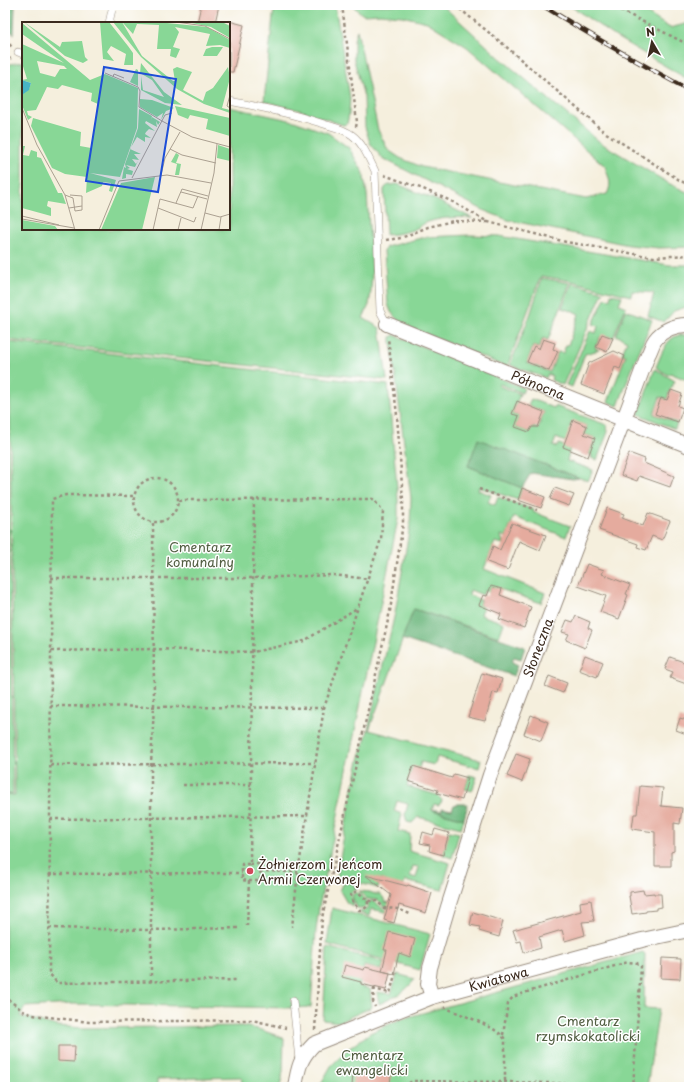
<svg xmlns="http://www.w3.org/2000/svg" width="694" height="1092" viewBox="0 0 694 1092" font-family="'Playpen Sans',sans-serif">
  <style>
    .green { fill: #88d796; stroke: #62805a; fill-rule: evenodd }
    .forest { fill: #6eb87f; stroke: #54714e }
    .building { fill: #e5ab9e }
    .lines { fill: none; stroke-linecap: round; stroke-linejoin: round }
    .lane-casing { stroke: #988c7e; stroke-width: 8 }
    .street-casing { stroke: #988c7e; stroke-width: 16 }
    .path { stroke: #988c7e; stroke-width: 2.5; stroke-dasharray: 3 3; stroke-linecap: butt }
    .lane { stroke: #fff; stroke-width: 7 }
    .street { stroke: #fff; stroke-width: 14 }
    .rail-casing { stroke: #3b2a1e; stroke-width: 4.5 }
    .rail { stroke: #fff; stroke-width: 3; stroke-dasharray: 9; stroke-linecap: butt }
    .poi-dot { fill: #d1495b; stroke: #fff; stroke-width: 1.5 }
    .labels { text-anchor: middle; stroke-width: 3; stroke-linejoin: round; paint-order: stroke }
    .street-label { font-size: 13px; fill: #3b2a1e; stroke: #fff }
    .park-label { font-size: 13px; fill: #525e42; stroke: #fff }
    .poi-label { font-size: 13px; fill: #3b2a1e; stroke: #fff; text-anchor: start }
    .inset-road { fill: none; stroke: #aba091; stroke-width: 1 }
    .view { fill: #1d4ed8; fill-opacity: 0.15; stroke: #1d4ed8; stroke-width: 2 }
    .inset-edge { fill: none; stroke: #3b2a1e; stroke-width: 2 }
  </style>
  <rect width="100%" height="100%" fill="#fff"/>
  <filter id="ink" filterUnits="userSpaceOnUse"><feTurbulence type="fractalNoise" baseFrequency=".025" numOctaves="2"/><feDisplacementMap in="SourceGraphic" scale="8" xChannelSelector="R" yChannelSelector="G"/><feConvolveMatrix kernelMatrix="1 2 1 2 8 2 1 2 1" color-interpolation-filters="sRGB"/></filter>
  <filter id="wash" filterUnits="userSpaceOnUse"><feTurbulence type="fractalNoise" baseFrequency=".012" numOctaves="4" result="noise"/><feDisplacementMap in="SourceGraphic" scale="16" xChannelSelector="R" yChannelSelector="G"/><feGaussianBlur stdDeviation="0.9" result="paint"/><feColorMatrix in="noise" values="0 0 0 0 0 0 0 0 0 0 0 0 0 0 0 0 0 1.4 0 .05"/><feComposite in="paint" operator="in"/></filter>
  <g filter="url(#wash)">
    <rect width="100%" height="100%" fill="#f5efdd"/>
    <!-- green -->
    <path class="green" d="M276,5H335L350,98L349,114L347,124L343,125L303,111L264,101L273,16Z
      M352,5H442L500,58L601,143L670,184L689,193V247L659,248L629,245L508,220L485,211L382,158L370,143L365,127L364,97L354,60V40L357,30L378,130L388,150L400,158L422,167L586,199L607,194C613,183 608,177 605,166L467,47L427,22L402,16L380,14L363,15Z
      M569,5H634L670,28L689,23V80L616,37Z
      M21,62H23V229H229V107L294,121L328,133L349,148L363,172L367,194L372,273L371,291L369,305L363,318L380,328L387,380L7,340L13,794L5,793V65Z
      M397,184L434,199L472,218C457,217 443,217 428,222C424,223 421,226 417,228C407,233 396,234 386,235L384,190C386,184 391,185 397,184Z
      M470,235L499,236L669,265H689V306L674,311L664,322L648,316L654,293L632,291L631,296L571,281L541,276L507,367L401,324L391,312L388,304L384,251L386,247L425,237Z
      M542,278L570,283L548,340L543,338L539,348L533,346L527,363L550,372L558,352L563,353L566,345H568L579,314L571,310V311L562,308L572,283L603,292L563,385L551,380L552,376L548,374L546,378L510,365L530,315Z
      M611,294L622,296L619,304L626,307L613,338L607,336L606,339L600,337L595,348L599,350L585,354L572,387L566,385L590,331L596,333L598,326L593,324L605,298L610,299Z
      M626,310L652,320L628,379L618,406L608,402L626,355L622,354L627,341L616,335Z
      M394,335L524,388L522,393L500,384L499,386L520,394L512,414L519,416L516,427L529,432L532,427L538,429L544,412L528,405L531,399L554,408L555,406L607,425L608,432L597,460L591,458L592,455L589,454L595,438L584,434L587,426L573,421L570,427L574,428L568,443L556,438L553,446L557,447L559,444L570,448L567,461L593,470L588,481L479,440L468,466L522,488L518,500L479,487L478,490L491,495L488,502L495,505L498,497L534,510L533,512L570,526L566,537L514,517L506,537L501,535L503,544L495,542L484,569L545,593L541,603L491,586L489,592L485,590L483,595L470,590L469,595L481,600L479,605L483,607L481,615L504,623L499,637L414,609L369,730L481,760L479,768L437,757L435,765L421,762L419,768L413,767L407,786L437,795L442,800L441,803L438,805L434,804L432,810L464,819L461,828L418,817L412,823L407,822L405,815L408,804L397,801L394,811L402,814L398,831L410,834L409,851L450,863L442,890L405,881L403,887L380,879L378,888L337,877L347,817L359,760L368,730L395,613L410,525L411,498L391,341V337ZM413,866L419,867L416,878L410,876Z
      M679,335H689V381L670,373L668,375L656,367C662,354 665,339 679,335Z
      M9,342L388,385L398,499V519L319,908L316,930L311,1007L293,1008L73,1004L25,1007L20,1016L57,1026L83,1028L242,1026L258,1029L284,1038L283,1071L280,1087H241L242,1077L157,1079V1087H5V794L15,795Z
      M655,369L675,381L670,390L667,399L660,397L654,414L677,423L675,429L638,414Z
      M469,775L477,777L472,791L465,789Z
      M449,831L459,833L452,858L443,855Z
      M350,882L354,885L357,890H353L350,895L353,906L347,903L340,891L343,884Z
      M359,891L370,892L375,894H380L383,897L385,902L392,903L389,908L384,907L378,900L367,899Z
      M355,892L359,894L367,901L366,906L363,908H357L352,896Z
      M372,901C380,903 380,910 390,910V913L371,909L369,916L360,913V912L367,909L369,902Z
      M332,908L430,934L420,970L327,944Z
      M327,947L384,962L382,970L364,966L359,986L370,989L372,1007L339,1022L323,1020Z
      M643,952L645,954L644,1008L659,1009L647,1087H319L331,1066L348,1049L370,1033L401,1019Z
      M397,974L415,979C405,993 394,997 379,1004L377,992L391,994Z"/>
    <!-- forest -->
    <path class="forest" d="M5,5H15L14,34L5,27Z
      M478,439L579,478L573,479L531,473L522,488L468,466Z
      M414,609L525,647L521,659L514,657L512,662L518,665L514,676L402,639Z
      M457,804H468L464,819L432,810V809L442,811V808L452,810L454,805Z"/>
    <g id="blocks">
      <!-- building -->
      <path class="building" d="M201,5H219L215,23H197Z
        M229,21L244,25L233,72H229Z
        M602,334L613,338L607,352L596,347Z
        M543,339L555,343L553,349L558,351L549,371L527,362L534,346L539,349Z
        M614,351L625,356L620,369L615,367L604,394L581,385L589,363Z
        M671,390L682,394L678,406L683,408L678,422L655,414L661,398L667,400Z
        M517,401L544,412L538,427H532L529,432L515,427L519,416L512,414Z
        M573,420L587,426L584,434L595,438L588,457L563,447Z
        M629,453L645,459L644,463L674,476L670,487L639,476L637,481L621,475Z
        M522,488L545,497L541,508L518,500Z
        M555,488L574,495L569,506L550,499Z
        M607,508L624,514L622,518L643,526L648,513L670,521L662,540L652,536L646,550L637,547L638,544L599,530Z
        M512,523L546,535L540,550L519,541L508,570L487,562L493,546L500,550Z
        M587,564L604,570L602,574L630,585L626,594L628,595L619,619L600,612L606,596L578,586Z
        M491,586L502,589L500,595L531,607L524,628L499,619L501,614L479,605L483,595L487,596Z
        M576,616L590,622L588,628L592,630L585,648L566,640L569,634L562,632L567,620L573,622Z
        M585,655L603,662L597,677L579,670Z
        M670,657L689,664V685L670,678L673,672L665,669Z
        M482,673L502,679L498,693L493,692L485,721L468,717Z
        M549,676L567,683L563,693L545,686Z
        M531,715L548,722L541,741L524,734Z
        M680,718L689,721V735L676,730Z
        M516,754L530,759L522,782L507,776Z
        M413,766L452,778L454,774L468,778L462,800L437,793L438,790L408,781Z
        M640,786L663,788L661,806L682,808L680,824L674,823V851L671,852V866H655V832L632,829L634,814H637Z
        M435,829L449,833L443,855L429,851L430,845L420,843L423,832L433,835Z
        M365,875L407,886L408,885L432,893L426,913L399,905L394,923L384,920L391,895Z
        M643,890L644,894L654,893V894H661L662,907L656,908V910L646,911V912L632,914L629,896H630V892Z
        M591,900L594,921L582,922L585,935L565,941L562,930L539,937L541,948L524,953L521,941L517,942L513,930L581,911L580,902Z
        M473,912L503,921L499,937L479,931L480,927L470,925Z
        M389,932L415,939L410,957L399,953L394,974L382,971L387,950H384Z
        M662,958L681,959L680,979L661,978Z
        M345,965L364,970L365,967L390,973L386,990L361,984V982L342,977Z
        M58,1046H75L74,1062L58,1061Z
        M353,1071L391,1074L390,1087H352Z"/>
    </g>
  </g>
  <g filter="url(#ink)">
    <use href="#blocks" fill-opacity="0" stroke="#988c7e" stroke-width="1"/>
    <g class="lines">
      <defs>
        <path id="lane" d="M109,23L113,5
          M18,52L23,54
          M229,101C261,107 293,114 324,124C334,127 344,129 352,135C363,143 369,159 375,171L380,311L387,324
          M293,1001L299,1060"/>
        <g id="street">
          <path id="s1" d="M387,324L689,446"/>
          <path id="s2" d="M432,997L428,984L430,968L448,907L490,775L648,355C651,350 652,344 655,340C662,330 677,324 689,325"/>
          <path id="s3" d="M295,1087C298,1068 300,1058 314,1044L432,997L642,940L689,930"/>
        </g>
      </defs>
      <!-- lane casing -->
      <use href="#lane" class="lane-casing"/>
      <!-- street casing -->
      <use href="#street" class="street-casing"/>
      <!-- path -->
      <path class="path" d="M342,5L357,122L356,127
        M455,5L503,44L603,131L681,181L689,185
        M610,5L689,45
        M5,40L12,47
        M5,62L11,58
        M384,175L423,189L451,201L488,222L566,242L653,257L689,255
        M386,240L401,238L428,227L453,221L488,222
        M134 500a22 22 0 1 1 44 0a22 22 0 1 1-44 0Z
        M479,489L537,510
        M133,496L66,495L52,499L49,973L57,983L238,980
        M179,501L185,500L373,499L383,511L381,539L324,708L298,872L292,927
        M51,578H253L333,575L368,579
        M51,651L154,649L253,652L304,641L357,608
        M50,706L324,708
        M50,765L315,763
        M183,785H251
        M50,819L307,816
        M260,871L298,872
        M49,874L242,873
        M249,881H260L261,864H250
        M368,901C368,907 365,910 359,910L351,899V895L355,892H358L368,901L374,900L378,902L384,908L398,909L410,914
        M247,926L249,881L242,880V864H250L254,499
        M49,928L151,930L238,928
        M151,982V764L154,706L153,522
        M374,988L373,1001L375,1007
        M373,989L390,993L396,971
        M5,994L9,1000L23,1011L33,1015L89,1022L252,1020L286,1028
        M444,1007C458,1014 500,1027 505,1040V1087
        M315,1030L322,918L390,611L403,523V500L397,415L388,338
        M503,1035L508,1003L513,997L524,993L628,962L637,963L641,966L633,1087
        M404,1087L412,1081L505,1082L633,1085"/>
      <!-- lane -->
      <use href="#lane" class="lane"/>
      <!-- street -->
      <use href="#street" class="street"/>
      <defs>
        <path id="rail" d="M542,5C590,35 639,63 689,90"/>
      </defs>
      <!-- rail casing -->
      <use href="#rail" class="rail-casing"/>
      <!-- rail -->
      <use href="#rail" class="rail"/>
    </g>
  </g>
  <!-- markers -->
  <circle class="poi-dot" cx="250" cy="871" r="4"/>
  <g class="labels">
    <!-- street labels -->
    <g class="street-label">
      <text dy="5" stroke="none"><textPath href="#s1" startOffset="163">Północna</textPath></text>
      <text dy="5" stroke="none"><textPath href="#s2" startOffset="368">Słoneczna</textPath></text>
      <text dy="5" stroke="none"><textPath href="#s3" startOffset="244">Kwiatowa</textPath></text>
    </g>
    <!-- park labels -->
    <g class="park-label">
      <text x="200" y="552">Cmentarz<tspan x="200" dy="15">komunalny</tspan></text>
      <text x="588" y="1026">Cmentarz<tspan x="588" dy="15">rzymskokatolicki</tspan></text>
      <text x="372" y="1060">Cmentarz<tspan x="372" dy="15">ewangelicki</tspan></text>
    </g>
    <!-- poi labels -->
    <g class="poi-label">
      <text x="258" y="869">Żołnierzom i jeńcom<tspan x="258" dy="15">Armii Czerwonej</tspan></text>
    </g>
  </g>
  <!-- overview -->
  <g transform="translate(22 22)">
    <rect width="208" height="208" fill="#f5efdd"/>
    <path d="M2,0L38,25L40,20L60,19L63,35L66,38L61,41L43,34ZM78,0H87L106,24L111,31V43H102L104,32L89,24L85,30L92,39L81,37ZM91,0H100L120,34L151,59H153L151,47L155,45L170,50L161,68L181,79L184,70L191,66L206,45L208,56L200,86L208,88V91L182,82L155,67L119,35ZM135,0L185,5L208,18V26L198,23L184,24L188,12L153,5L157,10L151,25L158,27L154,36L148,34L149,27H135L137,3L115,2L111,12L101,1ZM165,0H200L208,4V16L189,5ZM0,1L68,58L83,52L116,66L115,106L98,155L68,151L94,158L90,170L87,169L89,161L81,160L80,164L64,171L65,155L43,152L30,146L9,104L11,96L59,110L58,124L69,126L76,82L69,79L70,71L40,63L36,67L25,65L14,88L5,89L6,93L10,95L6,98L0,83V73L7,67L9,61L0,58L5,57L0,41V22L42,41L0,12ZM15,39L42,44L45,47H38L33,55L18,51ZM190,25H201L195,34H181L184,27ZM119,41L142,70L160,83L143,81L119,68V54L121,68L142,75L130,58L118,51ZM114,47L116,48V64L108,60ZM118,77L130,78L152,86L144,89L139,98L141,91L135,95L118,85ZM153,84L208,96V114L184,107L186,97L168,93L166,97L156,93ZM117,87L130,94L129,98L130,95L138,100L136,103L134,99L135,105L124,99L123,101L133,109L127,107L124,110L123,112L129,116L123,115V120L115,115L108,127L119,132H112L117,138L110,137L114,142L116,139L113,145L104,143L108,146L105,147L111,149L110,153L104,152V156L100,157L102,145L104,146L103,142L116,106ZM196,123L208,127V139L195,136ZM0,124H3L1,133L7,134L9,128L15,130V135L19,136L36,171H40L44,182L26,179L25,184L29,186V194L0,186ZM154,131L157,133L154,141L159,142L157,153H153L155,142L149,140ZM133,155L120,208H79L99,161ZM0,198L33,204L36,208H0Z" fill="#88d796" fill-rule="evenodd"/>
    <path d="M0,58L9,61L7,68L0,73Z" fill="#48b5c5"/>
    <path class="inset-road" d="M154,0L183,4L208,17M83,51L116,65L118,69L117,85L140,99L170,115L208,125M91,55L92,52L102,56M208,73L205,84L208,86M0,86L15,123L43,173L53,208M148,127L160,133L194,141M139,153L143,136L158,110M110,156L143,93L150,91M159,170L185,177M43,173L51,176L53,189L60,188V174L48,173M154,181L160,167L186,174M47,186L60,184M136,186L172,200L174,195M183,191L198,195L208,192M0,194L37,203M0,197L52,206M77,208L97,159L145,153L189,161M131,208L138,177L171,186L176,174M156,208L159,196M179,208L192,151L195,122M197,208L199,195"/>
    <path class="view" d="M82,45L154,57L136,170L64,159Z"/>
    <rect width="208" height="208" class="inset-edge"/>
  </g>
  <!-- margin -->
  <rect width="694" height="1092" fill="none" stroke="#fff" stroke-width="20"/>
  <!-- north arrow -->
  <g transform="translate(652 42) rotate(351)" stroke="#ffffff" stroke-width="3" paint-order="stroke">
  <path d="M0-3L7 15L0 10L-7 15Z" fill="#3b2a1e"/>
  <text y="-6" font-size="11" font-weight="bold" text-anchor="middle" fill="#3b2a1e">N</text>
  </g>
</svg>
